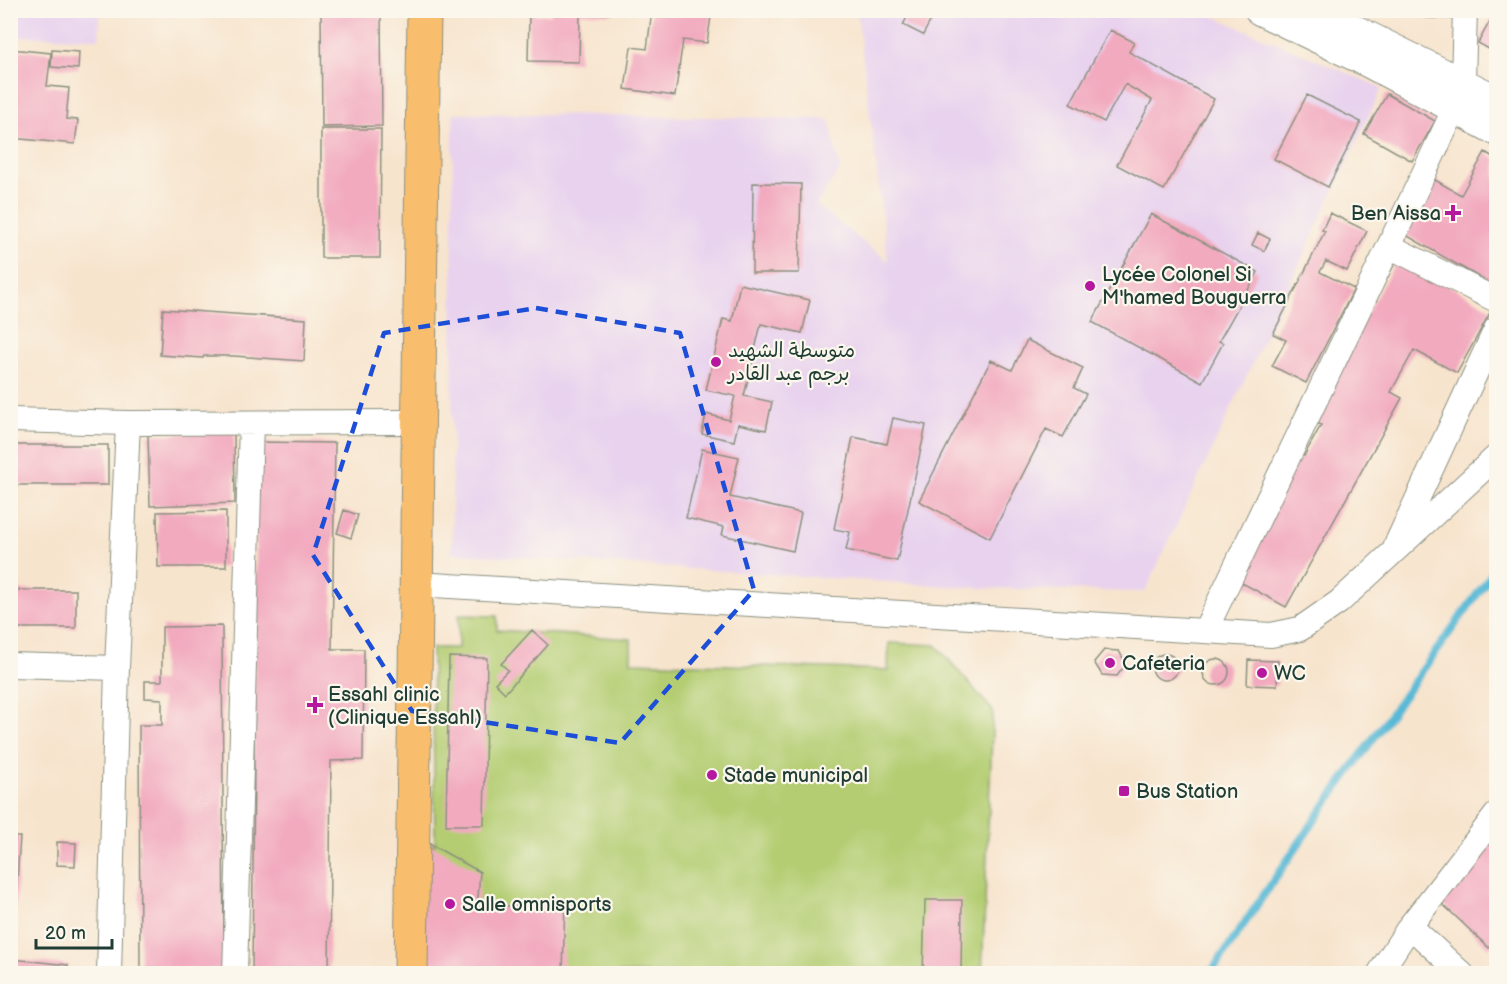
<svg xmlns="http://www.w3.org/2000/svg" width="1507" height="984" viewBox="0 0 1507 984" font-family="'Balsamiq Sans','Playpen Sans Arabic',sans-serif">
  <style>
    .built { fill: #e8d2ee }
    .green { fill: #b4cd72; stroke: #6a8553; stroke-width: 1.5 }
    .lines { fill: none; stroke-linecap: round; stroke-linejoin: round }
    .stream { stroke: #58b9d6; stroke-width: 8 }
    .building { fill: #f2aabf }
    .minor-casing { stroke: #8b9080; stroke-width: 26 }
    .tertiary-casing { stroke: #8b9080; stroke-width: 32 }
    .primary-casing { stroke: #8b9080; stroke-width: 35 }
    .minor { stroke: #fff; stroke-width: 24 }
    .tertiary { stroke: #fff; stroke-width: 30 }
    .primary { stroke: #f9be6d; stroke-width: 33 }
    .marked { fill: none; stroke: #1d4ed8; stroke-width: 4.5; stroke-dasharray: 12 8; stroke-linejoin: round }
    .poi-dot { fill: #b5179e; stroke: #fbf7ec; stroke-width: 2 }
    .labels { text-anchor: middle; stroke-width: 4.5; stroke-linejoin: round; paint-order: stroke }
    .poi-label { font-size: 20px; fill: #1f3d34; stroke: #fbf7ec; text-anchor: start }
  </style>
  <rect width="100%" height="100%" fill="#fbf7ec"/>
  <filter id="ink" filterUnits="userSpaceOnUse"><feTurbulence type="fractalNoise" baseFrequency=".0167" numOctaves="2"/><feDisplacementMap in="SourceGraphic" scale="12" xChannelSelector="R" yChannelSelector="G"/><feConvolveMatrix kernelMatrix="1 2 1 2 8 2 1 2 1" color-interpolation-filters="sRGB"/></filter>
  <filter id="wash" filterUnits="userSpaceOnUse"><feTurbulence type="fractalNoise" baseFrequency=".008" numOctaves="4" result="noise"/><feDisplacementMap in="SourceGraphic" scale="24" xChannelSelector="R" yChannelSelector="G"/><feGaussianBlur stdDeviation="1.35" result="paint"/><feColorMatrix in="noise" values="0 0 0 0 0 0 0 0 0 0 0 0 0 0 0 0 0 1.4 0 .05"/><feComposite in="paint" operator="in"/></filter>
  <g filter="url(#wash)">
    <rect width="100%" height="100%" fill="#f7e4cd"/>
    <!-- built -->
    <path class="built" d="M11,10L100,11L99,38L11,36Z
      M857,11H1201L1382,88L1145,592L976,588L452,553L453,113L829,119L840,169L816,205L888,261Z"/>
    <!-- green -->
    <path class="green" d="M459,615L497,616V630L631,639V662L888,670L889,643L936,645L993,711L982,973H424L422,839L435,845L432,648H458Z"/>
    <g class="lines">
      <!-- stream -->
      <path class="stream" d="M1210,974L1321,811L1496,568"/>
    </g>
    <g id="blocks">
      <!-- building -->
      <path class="building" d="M321,10H381L382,126L322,127Z
        M551,10H610V14L580,13L579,62L528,61L529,14L551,15Z
        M652,10H712L707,43L683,40L675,96L625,89L631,47L647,49Z
        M911,10L935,12L923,35L903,25Z
        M1463,10V19L1427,18L1409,11Z
        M1496,10V53L1478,43Z
        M1110,30L1134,42L1129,52L1214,99L1164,190L1117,165L1152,100L1125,84L1104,122L1070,104Z
        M10,49L51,53L47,86L69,88L66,119L78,120L75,144L10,138Z
        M52,50L79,52L78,69L51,67Z
        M1387,94L1435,121L1412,161L1364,134Z
        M1307,95L1361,122L1328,187L1274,159Z
        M321,129H381L380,258H321Z
        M1485,152L1496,159V287L1399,231L1430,177L1461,195Z
        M753,183L801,184L799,273H752Z
        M1330,213L1367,231L1347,271L1326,261L1320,272L1354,289L1306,383L1272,366L1286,340L1273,334L1325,231L1322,230Z
        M1151,214L1258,272L1219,341L1223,343L1202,382L1092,322Z
        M1258,233L1270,239L1264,251L1252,245Z
        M1398,258L1492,309L1457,373L1414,350L1391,392L1402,398L1286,607L1233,578L1301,454L1304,456L1321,425L1309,418Z
        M740,284L810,300L802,333L761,324L744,396L772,402L766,430L738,424L734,441L702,434L706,414L729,420L735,396L706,390L723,319L732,321Z
        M163,309L306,319L304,361L233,356H204L203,358L160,355Z
        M1027,340L1083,368L1074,388L1086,394L1063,437L1046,429L990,538L919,501L991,360L1012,370Z
        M893,418L926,425L897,561L846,550L850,532L834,529L853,437L887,444Z
        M234,432L235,503L150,506L148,435Z
        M257,442L335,443L332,649H364L363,760L331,761L329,974H252Z
        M10,445H108V485H10Z
        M702,449L739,457L730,497L801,513L793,551L722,535L724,527L686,518Z
        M344,510L358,515L351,538L337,533Z
        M226,511V567H158L157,512Z
        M10,590H76V628H10Z
        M222,626L224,969L140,970L139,725H162V699L145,698V681H162V627Z
        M532,630L548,645L505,693L495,683L508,670L501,664Z
        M1104,650L1119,651L1126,664L1117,676L1102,675L1094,662Z
        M1152 667a13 13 0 1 1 26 0a13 13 0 1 1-26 0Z
        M449,657L487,658L484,825H446Z
        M1203 672a13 13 0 1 1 26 0a13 13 0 1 1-26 0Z
        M1248,660L1278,661L1277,686L1247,685Z
        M1496,832L1494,884L1496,941L1489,948L1435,897Z
        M10,837H20L15,910H10Z
        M421,839L480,872L477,910L565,899L563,974H424Z
        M57,842L76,843L75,866L57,865Z
        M925,900H962L961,974H923Z
        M12,959L68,965L67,974H10Z"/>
    </g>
  </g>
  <g filter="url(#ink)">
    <use href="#blocks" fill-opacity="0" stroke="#8b9080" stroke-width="1.5"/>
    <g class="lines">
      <defs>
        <path id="minor" d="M1389,246L1496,300
          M10,420L128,423L418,422
          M1396,545L1496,329
          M416,584L1271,635L1300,629L1339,602L1496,457
          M1205,631L1456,106L1463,81L1465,10
          M10,665L117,668
          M1410,926L1462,974
          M109,974L117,668L128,423
          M235,974L251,423
          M1379,974L1410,926L1496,815"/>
        <path id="tertiary" d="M1260,10L1368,62L1496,130
          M1314,10L1496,100"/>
        <path id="primary" d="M411,974L424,10"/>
      </defs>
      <!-- minor casing -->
      <use href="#minor" class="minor-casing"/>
      <!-- tertiary casing -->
      <use href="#tertiary" class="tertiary-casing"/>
      <!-- primary casing -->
      <use href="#primary" class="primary-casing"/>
      <!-- minor -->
      <use href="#minor" class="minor"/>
      <!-- tertiary -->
      <use href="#tertiary" class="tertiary"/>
      <!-- primary -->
      <use href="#primary" class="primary"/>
    </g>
  </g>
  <!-- marked area -->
  <path class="marked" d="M536,308L680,333L754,590L620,743L412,711L313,555L384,333Z"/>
  <!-- markers -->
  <g class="poi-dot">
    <path d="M1450 204h6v6h6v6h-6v6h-6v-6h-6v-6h6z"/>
    <circle cx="1090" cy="286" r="6"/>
    <circle cx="716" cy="362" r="6"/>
    <circle cx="1110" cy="663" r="6"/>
    <circle cx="1262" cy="673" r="6"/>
    <path d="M312 696h6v6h6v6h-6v6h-6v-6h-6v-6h6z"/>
    <circle cx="712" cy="775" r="6"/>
    <rect x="1118" y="785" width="12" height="12" rx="3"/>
    <circle cx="450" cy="904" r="6"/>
  </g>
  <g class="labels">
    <!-- poi labels -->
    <g class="poi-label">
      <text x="1441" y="220" text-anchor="end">Ben Aissa</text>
      <text x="1102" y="281">Lycée Colonel Si<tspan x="1102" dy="23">M'hamed Bouguerra</tspan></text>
      <text x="728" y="357">متوسطة الشهيد<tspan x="728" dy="23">برجم عبد القادر</tspan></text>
      <text x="1122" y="670">Cafeteria</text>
      <text x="1274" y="680">WC</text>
      <text x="328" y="701">Essahl clinic<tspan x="328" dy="23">(Clinique Essahl)</tspan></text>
      <text x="724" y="782">Stade municipal</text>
      <text x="1136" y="798">Bus Station</text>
      <text x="462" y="911">Salle omnisports</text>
    </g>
  </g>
  <!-- margin -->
  <rect width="1507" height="984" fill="none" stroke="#fbf7ec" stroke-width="36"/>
  <!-- scale -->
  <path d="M36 939v9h76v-9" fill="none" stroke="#1f3d34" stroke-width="3"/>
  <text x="45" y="939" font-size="18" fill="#1f3d34" stroke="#fbf7ec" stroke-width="4.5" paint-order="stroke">20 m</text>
</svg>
